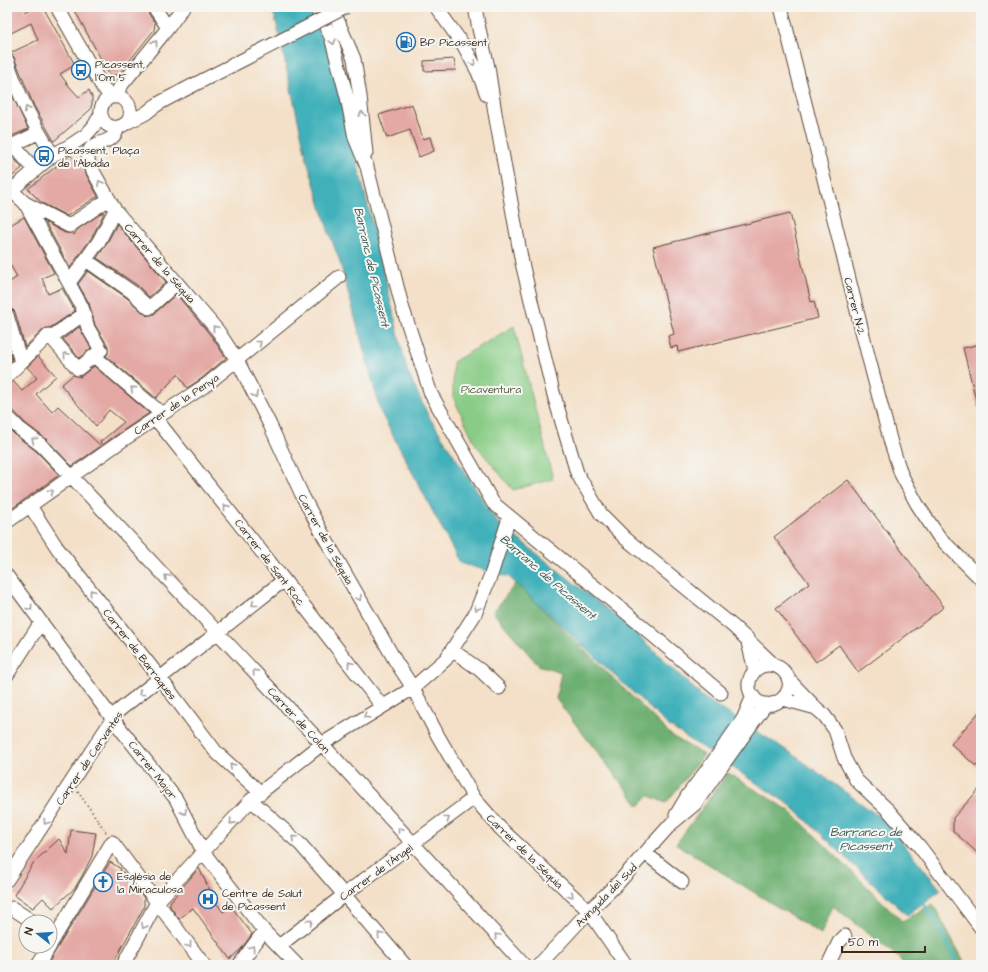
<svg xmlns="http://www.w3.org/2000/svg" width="988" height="972" viewBox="0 0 988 972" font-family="'Architects Daughter',sans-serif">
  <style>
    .green { fill: #88cc85; stroke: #627b52 }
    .forest { fill: #6eb072; stroke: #546d48 }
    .water { fill: #40b0ba; stroke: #3e6d6c }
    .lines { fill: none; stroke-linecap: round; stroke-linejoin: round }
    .stream { stroke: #40b0ba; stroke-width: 3.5 }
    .building { fill: #e4a9a5 }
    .minor-casing { stroke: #574538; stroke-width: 15 }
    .path { stroke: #574538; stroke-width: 2; stroke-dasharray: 1 3; stroke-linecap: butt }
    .minor { stroke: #fff; stroke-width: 13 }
    .minor-bridge-casing { stroke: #574538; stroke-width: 15; stroke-linecap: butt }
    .minor-bridge { stroke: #fff; stroke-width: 13 }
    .oneway { stroke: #a79f9a }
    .labels { text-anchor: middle; stroke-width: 4; stroke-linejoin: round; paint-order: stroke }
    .poi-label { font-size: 11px; fill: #3b2a1e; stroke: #f6f6f2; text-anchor: start }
    .street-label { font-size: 11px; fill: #3b2a1e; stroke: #f6f6f2 }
    .park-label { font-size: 11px; fill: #525b3d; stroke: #f6f6f2 }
    .water-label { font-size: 12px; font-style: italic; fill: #3d5955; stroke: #f6f6f2 }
  </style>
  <rect width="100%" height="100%" fill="#f6f6f2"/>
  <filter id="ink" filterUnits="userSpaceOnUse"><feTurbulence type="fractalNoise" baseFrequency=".025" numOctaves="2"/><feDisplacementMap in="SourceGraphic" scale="8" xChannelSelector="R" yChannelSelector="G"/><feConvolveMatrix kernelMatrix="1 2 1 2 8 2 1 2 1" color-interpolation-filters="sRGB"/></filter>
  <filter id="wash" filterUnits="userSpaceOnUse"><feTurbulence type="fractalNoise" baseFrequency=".012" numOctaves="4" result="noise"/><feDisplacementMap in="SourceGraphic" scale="16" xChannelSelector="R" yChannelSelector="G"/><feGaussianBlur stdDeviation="0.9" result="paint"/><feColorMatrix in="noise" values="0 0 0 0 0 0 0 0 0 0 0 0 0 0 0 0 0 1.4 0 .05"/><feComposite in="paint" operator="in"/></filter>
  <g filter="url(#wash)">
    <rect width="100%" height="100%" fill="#f4e0c8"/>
    <!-- green -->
    <path class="green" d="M514,326L553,479L513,490L476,445L453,397V362Z"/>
    <!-- forest -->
    <path class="forest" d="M516,583L672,736L704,755L666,803L649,796L639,806L556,699L561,672L538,665L493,612Z
      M728,773L790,811L902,921L933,904L966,965H904L898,957L833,906L821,934L676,844Z"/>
    <!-- water -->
    <path class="water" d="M269,7H310L326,39L374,230L407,371L428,415L497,522L627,625L704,698L791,753L884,820L941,890L907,915L790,805L669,726L509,577L460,563L381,413L339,259L329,233L307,160L275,17Z"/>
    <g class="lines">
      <!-- stream -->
      <path class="stream" d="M921,900L934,919L959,965"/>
    </g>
    <g id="blocks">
      <!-- building -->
      <path class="building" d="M7,7H24L25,12L35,7H43L75,65L60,74L69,86L79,97L89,90L92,97V104L90,110L54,141L34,106L14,57L10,53L38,40L31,23L7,35Z
        M73,7H144L155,23L154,30L118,75L109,74Z
        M454,59L456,70L424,71V61Z
        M7,84L28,129L7,138Z
        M412,104L423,139L430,137L434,151L419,157L410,130L387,138L379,115Z
        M7,154H10L22,168L7,181Z
        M70,155L81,165L98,196L67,216L42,203L28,189Z
        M103,212L104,213L92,237L70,268L45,222L65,233H72L74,235L78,229Z
        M790,213L811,302L814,301L818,318L678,352L677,346L671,348L668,336L674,334L653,247Z
        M24,217L54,273L42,278L48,294L62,288L75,311L51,327L44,329L25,347L15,312L12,309L7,307V284L17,277L7,259V227Z
        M117,224L166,282L149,297L137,285L97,258L106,245Z
        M88,271L127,298L147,316L154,314L176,294L212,337L226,358L201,379L187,388L178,374L156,398L106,356L108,353V346L95,325L89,303L78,284Z
        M79,327L91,348L79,358L63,339Z
        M981,344V407L978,408L963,348Z
        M8,346L12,360L7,365V347Z
        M38,356L56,376L36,394L52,412L58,406L101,446L72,466L46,439L25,423L13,410L7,408V384L13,381L22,391L37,378L27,367Z
        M94,366L149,413L102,445L100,442L124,422L109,410L96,426L61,385L73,375L80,377Z
        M7,427L15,435L36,451L59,475L7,512V486L10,484L7,479Z
        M848,480L944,607L858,672L839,645L816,662L776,608L809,583L774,537Z
        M981,710V761L976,766L951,744Z
        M981,787V856L953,831V818Z
        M71,830L96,833L92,856L82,876L75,888L53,908L43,898L33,908L14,895L34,862L59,839L68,854Z
        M110,862L121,869L120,871L124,873L123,874L127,877L126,878L130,880L144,898V907L112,965H47Z
        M199,868L210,891L208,892L223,912L231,906L252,934L242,948L230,959L193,908L179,919L170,906V902Z"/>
    </g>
  </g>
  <g filter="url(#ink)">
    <use href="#blocks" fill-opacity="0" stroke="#574538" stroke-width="1"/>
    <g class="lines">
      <defs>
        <path id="minor" d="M57,7L103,88L114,97
          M154,7L168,28
          M316,7L331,37L347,97L355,138L367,167L402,306L431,394L493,503L623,610L721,693
          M332,7L354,59L360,96L366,153
          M436,7L464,46L478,72L487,95
          M475,7L479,29L488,67L495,113L522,263L553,392L577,473L601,514L626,539L734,627L774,665
          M781,7L869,359L891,443L901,474L917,504L939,537L981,579
          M7,60C18,94 33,125 53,155
          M116,97L120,87L168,28L183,7
          M127,123C138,107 120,88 106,100C95,110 103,130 118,127C122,126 124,125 126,123C133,119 140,117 146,113C149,111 152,108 155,106C164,100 173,96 182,91
          M118,127C114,150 82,135 89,164L115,210L218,331L237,360L270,425L302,495L322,533L396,662L413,688L438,736L474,798L500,828L589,911L626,965
          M13,145L35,170
          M7,146L13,145L38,133
          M7,194L53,155L71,145L86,135L94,126L101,114
          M25,203L69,226L109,199
          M86,260L132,292L149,308L177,283
          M69,283L99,241L115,210
          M7,315L21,362
          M51,337L84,314
          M94,356L162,414
          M7,376L49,335L78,369L101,350L88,328L82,307L25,203L11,190
          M7,416L20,429L41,445L72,477L322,744L524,965
          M156,419L284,580L382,706
          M30,506L58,549L160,678L216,752L261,793
          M7,522L123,440L206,385L339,277
          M7,576L112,718L176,799L204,853L264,931L297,965
          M747,638C748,644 755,667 754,671C754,673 752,674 751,676C747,684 749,693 755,699C771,715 799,693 786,674C778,663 764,662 754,671
          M452,650L480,670L499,688
          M7,675L41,622
          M789,680L816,708L824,715L835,730L844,758L856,780L888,810L920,847L981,928
          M783,699L816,708
          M251,800L301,845L405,965
          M676,815L688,795L710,766L743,719L753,696
          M645,853L682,882
          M7,880L117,712L284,580
          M12,908L33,922
          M50,945L112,842L204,965
          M279,946L345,894L474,798
          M38,965L50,946
          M123,965L157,902L251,800L322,744L413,688L446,659L475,614L492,572L509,518
          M239,965L264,931
          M539,965L589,911L619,882L671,824L695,804L766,704
          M828,965L839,942L845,936"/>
      </defs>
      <!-- minor casing -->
      <use href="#minor" class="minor-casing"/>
      <!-- path -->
      <path class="path" d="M78,792L106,832
        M44,919L48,922"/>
      <!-- minor -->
      <use href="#minor" class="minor"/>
      <defs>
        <path id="minor-bridge" d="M182,91L346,7"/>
      </defs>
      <!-- minor-bridge casing -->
      <use href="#minor-bridge" class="minor-bridge-casing"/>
      <!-- minor-bridge -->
      <use href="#minor-bridge" class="minor-bridge"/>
    </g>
    <!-- one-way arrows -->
    <defs><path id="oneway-chevron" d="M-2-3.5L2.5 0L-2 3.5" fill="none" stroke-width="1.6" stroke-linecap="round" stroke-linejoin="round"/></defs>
    <g class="oneway">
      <use href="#oneway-chevron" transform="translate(333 42) rotate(74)"/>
      <use href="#oneway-chevron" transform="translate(155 43) rotate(-51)"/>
      <use href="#oneway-chevron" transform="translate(473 63) rotate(62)"/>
      <use href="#oneway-chevron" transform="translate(27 109) rotate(-116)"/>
      <use href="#oneway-chevron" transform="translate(362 114) rotate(-96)"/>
      <use href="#oneway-chevron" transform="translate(100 183) rotate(-119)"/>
      <use href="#oneway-chevron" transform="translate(215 328) rotate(-128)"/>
      <use href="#oneway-chevron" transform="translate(259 343) rotate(-39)"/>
      <use href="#oneway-chevron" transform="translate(66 355) rotate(-130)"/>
      <use href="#oneway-chevron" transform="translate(133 389) rotate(-140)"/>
      <use href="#oneway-chevron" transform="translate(255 395) rotate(63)"/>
      <use href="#oneway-chevron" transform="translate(34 440) rotate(-143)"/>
      <use href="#oneway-chevron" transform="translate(51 492) rotate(-35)"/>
      <use href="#oneway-chevron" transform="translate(226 507) rotate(-129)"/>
      <use href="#oneway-chevron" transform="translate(167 577) rotate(-133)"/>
      <use href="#oneway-chevron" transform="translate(92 592) rotate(-128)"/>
      <use href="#oneway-chevron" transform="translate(359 598) rotate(59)"/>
      <use href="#oneway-chevron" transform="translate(254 604) rotate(142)"/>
      <use href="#oneway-chevron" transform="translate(30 608) rotate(54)"/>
      <use href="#oneway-chevron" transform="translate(477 608) rotate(114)"/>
      <use href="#oneway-chevron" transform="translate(350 664) rotate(-128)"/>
      <use href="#oneway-chevron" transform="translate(255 672) rotate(-133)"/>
      <use href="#oneway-chevron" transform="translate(141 693) rotate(141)"/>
      <use href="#oneway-chevron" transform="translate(366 716) rotate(148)"/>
      <use href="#oneway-chevron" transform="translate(232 766) rotate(-138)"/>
      <use href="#oneway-chevron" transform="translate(184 812) rotate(62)"/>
      <use href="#oneway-chevron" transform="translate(447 819) rotate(-35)"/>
      <use href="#oneway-chevron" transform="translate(46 822) rotate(124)"/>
      <use href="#oneway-chevron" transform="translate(232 822) rotate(132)"/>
      <use href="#oneway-chevron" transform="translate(400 830) rotate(-132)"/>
      <use href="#oneway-chevron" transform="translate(294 838) rotate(-138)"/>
      <use href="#oneway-chevron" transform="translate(571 895) rotate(43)"/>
      <use href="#oneway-chevron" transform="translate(310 922) rotate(-38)"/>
      <use href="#oneway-chevron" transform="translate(144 926) rotate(119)"/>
      <use href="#oneway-chevron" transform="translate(380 935) rotate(-131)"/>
      <use href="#oneway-chevron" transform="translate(497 936) rotate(-133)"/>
      <use href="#oneway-chevron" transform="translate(189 945) rotate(53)"/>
      <use href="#oneway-chevron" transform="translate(252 948) rotate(-54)"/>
    </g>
  </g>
  <!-- icons -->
  <defs>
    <symbol id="fuel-ring" viewBox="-11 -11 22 22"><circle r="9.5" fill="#f6f6f2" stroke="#1f6fb2" stroke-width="1.5"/><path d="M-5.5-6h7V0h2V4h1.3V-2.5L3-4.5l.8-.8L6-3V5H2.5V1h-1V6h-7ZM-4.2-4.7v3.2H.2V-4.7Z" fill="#1f6fb2"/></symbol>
    <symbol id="bus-ring" viewBox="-11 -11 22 22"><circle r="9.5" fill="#f6f6f2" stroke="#1f6fb2" stroke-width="1.5"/><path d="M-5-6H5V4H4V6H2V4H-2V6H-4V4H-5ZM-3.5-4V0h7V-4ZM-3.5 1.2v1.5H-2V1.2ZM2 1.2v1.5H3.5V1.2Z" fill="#1f6fb2"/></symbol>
    <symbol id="church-ring" viewBox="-11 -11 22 22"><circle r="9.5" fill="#f6f6f2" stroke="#1f6fb2" stroke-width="1.5"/><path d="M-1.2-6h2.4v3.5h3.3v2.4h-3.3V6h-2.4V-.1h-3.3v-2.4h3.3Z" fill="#1f6fb2"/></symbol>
    <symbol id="hospital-ring" viewBox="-11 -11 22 22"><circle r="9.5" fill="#f6f6f2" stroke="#1f6fb2" stroke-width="1.5"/><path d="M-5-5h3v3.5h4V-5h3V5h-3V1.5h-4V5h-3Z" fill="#1f6fb2"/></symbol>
  </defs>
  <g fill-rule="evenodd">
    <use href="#fuel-ring" x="395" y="31" width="22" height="22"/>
    <use href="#bus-ring" x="70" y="59" width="22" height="22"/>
    <use href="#bus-ring" x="33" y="145" width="22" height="22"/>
    <use href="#church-ring" x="92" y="871" width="22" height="22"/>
    <use href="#hospital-ring" x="197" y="888" width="22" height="22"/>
  </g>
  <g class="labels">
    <!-- poi labels -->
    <g class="poi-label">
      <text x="420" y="46">BP Picassent</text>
      <text x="95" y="68">Picassent,<tspan x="95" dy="13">l'Om 5</tspan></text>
      <text x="58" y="154">Picassent, Plaça<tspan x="58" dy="13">de l'Abadia</tspan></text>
      <text x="117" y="880">Església de<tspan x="117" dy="13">la Miraculosa</tspan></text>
      <text x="222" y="897">Centre de Salut<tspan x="222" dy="13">de Picassent</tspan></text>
    </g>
    <!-- street labels -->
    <g class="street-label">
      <text transform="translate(160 263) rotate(49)" y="4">Carrer de la Séquia</text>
      <text transform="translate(855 306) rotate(76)" y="4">Carrer N-2</text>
      <text transform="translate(176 404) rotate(-34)" y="4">Carrer de la Penya</text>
      <text transform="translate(326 539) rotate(61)" y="4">Carrer de la Séquia</text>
      <text transform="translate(270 562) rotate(52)" y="4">Carrer de Sant Roc</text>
      <text transform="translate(140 654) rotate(52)" y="4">Carrer de Barraques</text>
      <text transform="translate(299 720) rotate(47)" y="4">Carrer de Colon</text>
      <text transform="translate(89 758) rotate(-56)" y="4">Carrer de Cervantes</text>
      <text transform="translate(153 770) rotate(52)" y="4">Carrer Major</text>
      <text transform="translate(525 851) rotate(44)" y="4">Carrer de la Séquia</text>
      <text transform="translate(376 872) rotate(-36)" y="4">Carrer de l'Àngel</text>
      <text transform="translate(606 895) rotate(-46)" y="4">Avinguda del Sud</text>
    </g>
    <!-- park labels -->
    <g class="park-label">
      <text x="491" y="393">Picaventura</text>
    </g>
    <!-- water labels -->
    <g class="water-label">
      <text transform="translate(372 267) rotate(77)" y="4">Barranc de Picassent</text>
      <text transform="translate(548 577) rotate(41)" y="4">Barranc de Picassent</text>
      <text x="866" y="836">Barranco de<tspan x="866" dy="14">Picassent</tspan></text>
    </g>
  </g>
  <!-- margin -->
  <rect width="988" height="972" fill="none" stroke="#f6f6f2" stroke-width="24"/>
  <!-- north arrow -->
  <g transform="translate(38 934) rotate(287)"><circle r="19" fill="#f6f6f2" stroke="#aba49d"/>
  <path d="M0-3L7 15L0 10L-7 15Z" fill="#1f6fb2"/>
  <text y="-6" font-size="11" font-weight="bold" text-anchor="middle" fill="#3b2a1e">N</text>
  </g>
  <!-- scale -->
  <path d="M842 946v6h83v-6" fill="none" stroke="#3b2a1e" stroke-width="2"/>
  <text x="848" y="946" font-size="12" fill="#3b2a1e" stroke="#f6f6f2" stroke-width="3" paint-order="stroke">50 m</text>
</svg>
